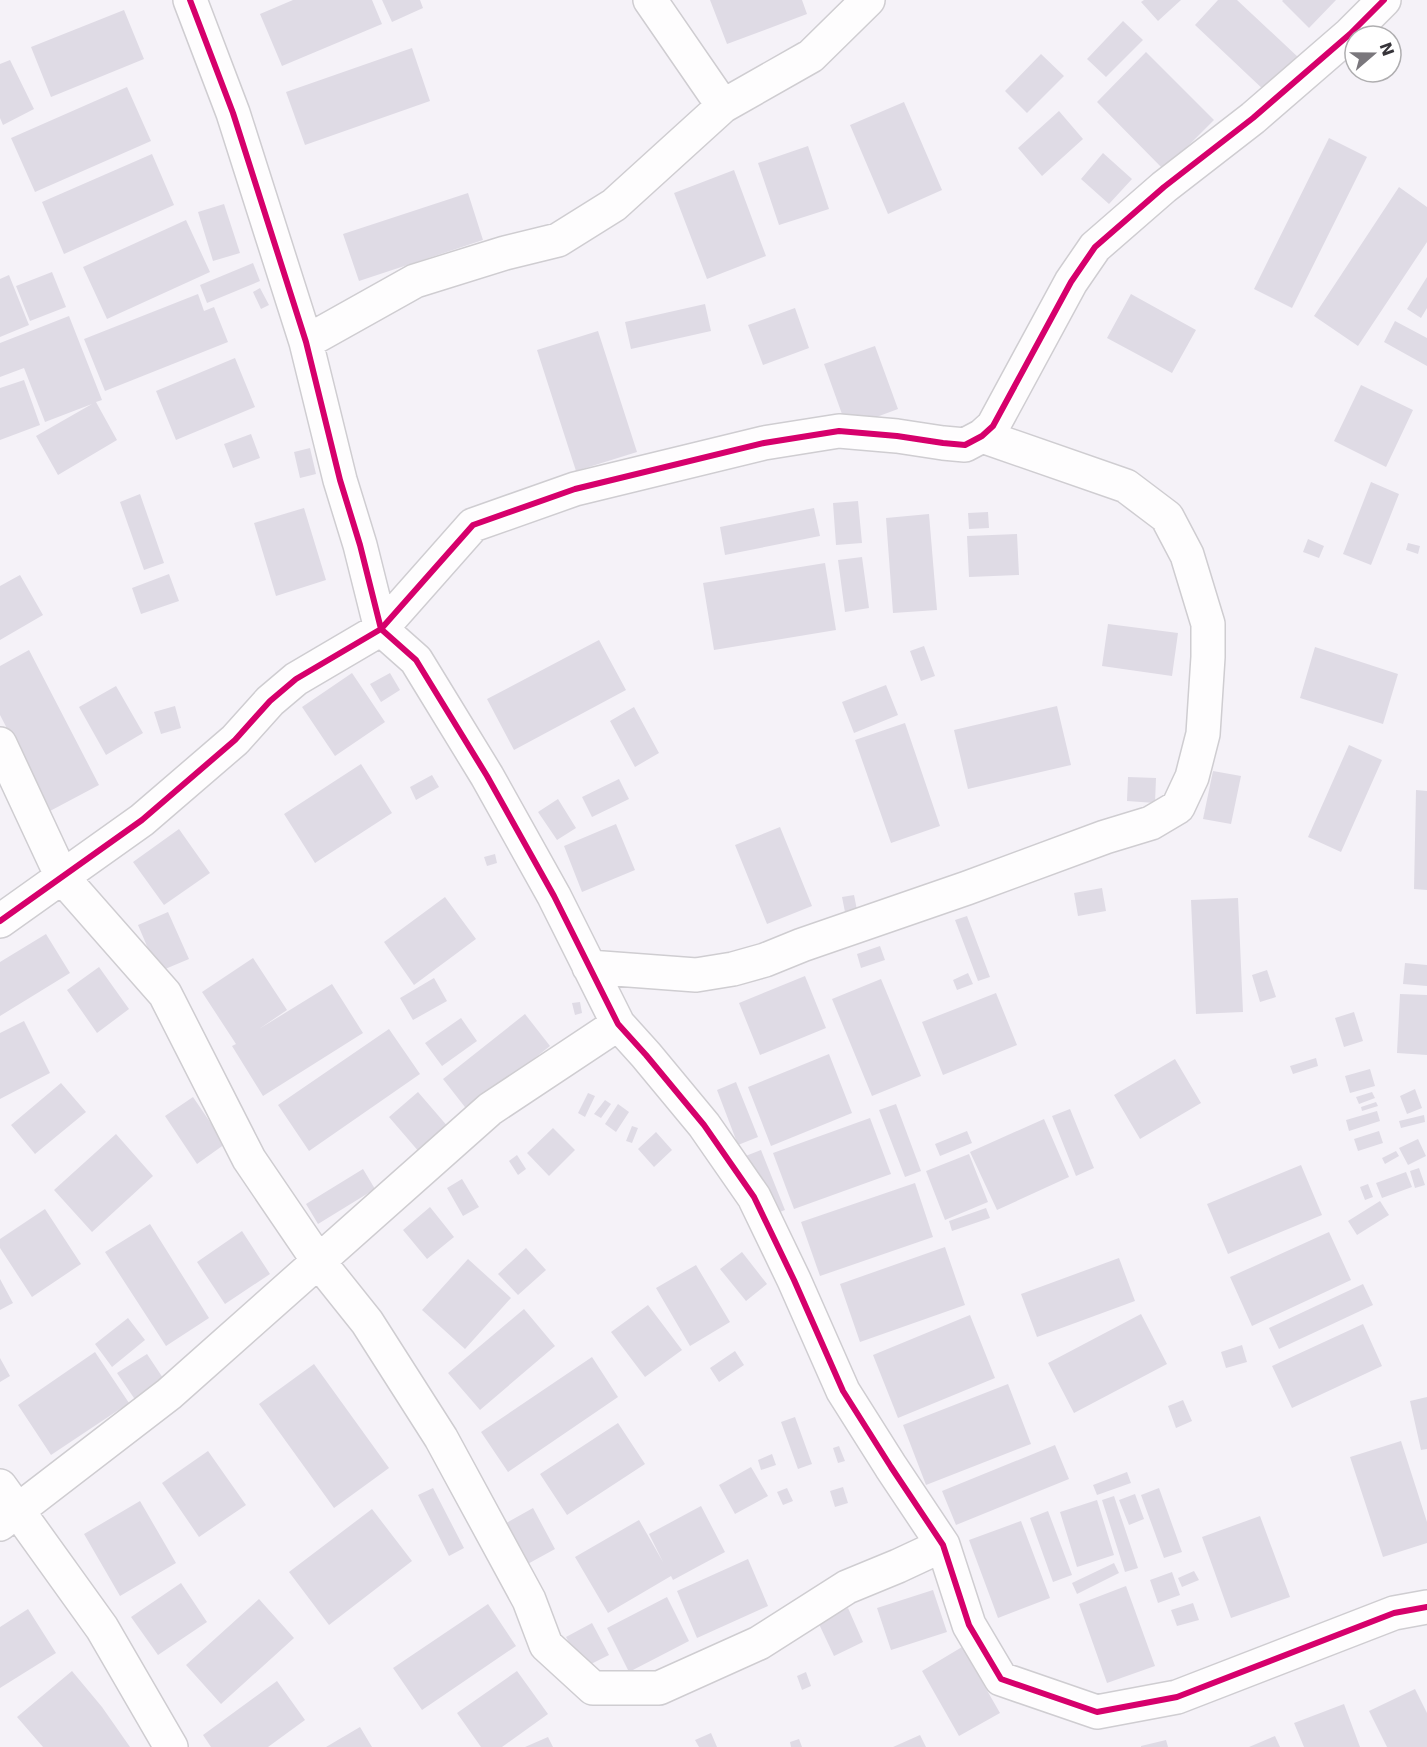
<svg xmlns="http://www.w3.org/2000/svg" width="1427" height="1747" viewBox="0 0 1427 1747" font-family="'DejaVu Sans',sans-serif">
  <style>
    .building { fill: #dfdbe5 }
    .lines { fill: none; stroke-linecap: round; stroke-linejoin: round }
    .minor-casing { stroke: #cfcdd1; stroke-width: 36 }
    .minor { stroke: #fefdfe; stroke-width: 33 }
    .cycleway-casing { stroke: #fff; stroke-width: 10 }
    .cycleway { stroke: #d6006c; stroke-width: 6 }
  </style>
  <rect width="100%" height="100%" fill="#f5f2f8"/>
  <!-- building -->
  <path class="building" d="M293,0H372L382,24L282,66L260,14Z
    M382,0H420L423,8L392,22Z
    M710,0H802L807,14L727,44Z
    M1144,0H1181L1158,21L1141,2Z
    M1218,0H1237L1299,58L1266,92L1195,25Z
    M1283,0H1336L1309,28L1282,1Z
    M124,10L144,59L51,97L31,47Z
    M1123,21L1143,40L1106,77L1087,59Z
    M412,48L430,101L305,145L286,92Z
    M1146,52L1214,120L1164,170L1097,102Z
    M1041,54L1064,76L1027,113L1005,91Z
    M10,60L34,109L3,125L0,118V64Z
    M127,87L151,141L35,192L11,138Z
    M904,102L942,190L888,214L850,125Z
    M1059,111L1083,139L1042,176L1018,148Z
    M1329,138L1367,157L1292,308L1254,289Z
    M808,146L829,209L779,225L758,163Z
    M1103,153L1132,179L1109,204L1081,179Z
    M152,154L174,205L64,254L42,202Z
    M734,170L766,256L707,279L674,193Z
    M1399,187L1427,207V242L1358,346L1314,316Z
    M468,193L483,240L359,281L343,234Z
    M224,204L240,253L213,261L198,212Z
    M186,220L210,272L107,319L83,267Z
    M253,263L260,281L207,303L200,285Z
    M52,272L66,307L30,321L16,286Z
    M9,275L29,325L0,337V279Z
    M1427,277V308L1421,318L1407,309Z
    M260,288L269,305L261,309L253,292Z
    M198,294L204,311L214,307L228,342L105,391L84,339Z
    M1131,294L1196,330L1172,373L1107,338Z
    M705,304L711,331L631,349L625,322Z
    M795,308L809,348L763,365L748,325Z
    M69,316L102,400L96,402L117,440L58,475L36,436L92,404L45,422L24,368L0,377V343Z
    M1395,321L1427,338V366L1384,342Z
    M598,331L637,452L576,471L537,350Z
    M875,346L898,409L847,428L824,364Z
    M235,358L255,407L176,440L156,391Z
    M24,380L40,425L0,440V388Z
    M1361,385L1413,410L1386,467L1334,441Z
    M251,434L260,458L233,468L224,444Z
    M310,448L316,474L300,478L294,452Z
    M1371,482L1399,494L1371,565L1343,554Z
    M140,494L164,563L144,570L120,502Z
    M858,501L862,543L836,545L833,503Z
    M304,508L326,580L276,596L254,523Z
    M814,508L820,536L725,555L720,527Z
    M988,512L989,528L969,529L968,513Z
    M929,514L937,610L893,613L886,518Z
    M1017,534L1019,575L969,577L967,536Z
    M1308,539L1324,546L1319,558L1303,552Z
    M1408,543L1420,546L1418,554L1406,550Z
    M862,557L869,608L845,612L838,560Z
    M825,563L836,630L714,650L703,583Z
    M169,574L179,601L141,614L132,588Z
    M20,575L43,615L0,640V586Z
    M1108,624L1178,633L1172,676L1102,666Z
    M599,640L626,690L514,750L487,699Z
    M924,646L935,676L921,681L910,651Z
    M1315,647L1398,674L1383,724L1300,698Z
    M29,650L99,785L50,811L0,715V666Z
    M352,673L385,722L335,756L302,707Z
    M390,673L400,690L381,702L370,684Z
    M886,685L898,715L854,733L842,702Z
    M116,686L143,733L106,755L79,707Z
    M175,706L181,728L161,734L154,712Z
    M1057,706L1071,765L968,789L954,730Z
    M634,707L659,753L635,767L610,721Z
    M905,723L940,826L891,843L855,740Z
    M1349,745L1382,760L1341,852L1308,837Z
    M361,764L392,813L315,863L284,814Z
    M1213,771L1241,776L1231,824L1203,819Z
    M432,775L439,787L416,800L410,787Z
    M1128,777L1156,778L1155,803L1127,801Z
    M619,779L629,799L592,817L582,797Z
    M1416,790L1427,791V890L1414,889Z
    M558,799L576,828L557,840L538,812Z
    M616,824L635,870L582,892L564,846Z
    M780,827L812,906L767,924L735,845Z
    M179,829L210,873L164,905L133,862Z
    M495,854L497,863L487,866L484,857Z
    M1102,888L1106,911L1078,916L1074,893Z
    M854,895L857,910L845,912L842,897Z
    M445,897L476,939L414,985L384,942Z
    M1238,898L1243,1012L1196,1014L1191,900Z
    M168,912L189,959L158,972L138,925Z
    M967,916L990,977L978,981L955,920Z
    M46,934L70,973L0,1016V962Z
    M880,946L885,960L861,968L857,954Z
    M253,958L287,1010L259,1029L332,984L363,1033L263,1096L232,1046L236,1044L202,992Z
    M1405,963L1427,965V986L1403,984Z
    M99,967L129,1009L97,1033L67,990Z
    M1267,970L1276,997L1260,1002L1252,975Z
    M968,973L973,984L957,990L953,980Z
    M805,976L826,1028L760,1055L739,1003Z
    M434,978L447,1001L413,1020L400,998Z
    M881,979L921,1076L872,1096L832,999Z
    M996,993L1017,1045L943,1075L922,1022Z
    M1400,994L1427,995V1055L1397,1053Z
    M580,1002L582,1013L575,1015L572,1003Z
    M1354,1012L1363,1041L1344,1047L1335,1018Z
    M525,1014L550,1046L468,1111L443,1079Z
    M461,1018L477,1041L442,1066L425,1043Z
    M24,1021L50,1073L0,1099V1033Z
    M389,1029L420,1074L309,1151L278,1105Z
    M829,1054L852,1113L771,1146L748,1087Z
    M1316,1058L1318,1066L1293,1074L1290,1066Z
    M1175,1059L1201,1103L1140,1139L1114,1095Z
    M1370,1069L1375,1086L1350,1093L1345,1076Z
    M736,1082L758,1137L738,1145L717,1090Z
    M61,1083L86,1112L35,1154L11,1125Z
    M1415,1089L1422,1108L1407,1114L1400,1096Z
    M418,1092L449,1128L420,1153L389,1117Z
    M1372,1092L1375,1098L1359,1104L1356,1097Z
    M588,1093L595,1096L585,1117L578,1113Z
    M193,1097L225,1144L197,1164L165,1116Z
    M605,1100L611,1104L601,1118L594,1114Z
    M1376,1102L1378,1106L1362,1111L1361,1107Z
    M618,1104L629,1112L616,1132L605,1124Z
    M896,1104L921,1171L905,1177L879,1110Z
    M1070,1109L1094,1168L1076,1176L1052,1116Z
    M1377,1111L1380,1121L1349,1131L1346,1120Z
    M1424,1115L1425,1122L1401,1128L1399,1121Z
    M870,1118L891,1174L794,1209L773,1153Z
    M1044,1119L1069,1177L997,1210L970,1152Z
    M632,1126L638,1128L632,1143L626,1141Z
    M553,1128L575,1150L549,1176L527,1153Z
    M967,1131L972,1143L940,1156L935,1144Z
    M1379,1131L1383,1143L1358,1151L1354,1139Z
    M656,1132L672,1150L654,1167L638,1149Z
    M116,1134L153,1176L92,1232L54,1190Z
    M1418,1139L1426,1156L1408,1165L1399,1148Z
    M761,1150L785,1210L767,1217L743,1157Z
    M1396,1151L1399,1156L1385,1164L1382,1158Z
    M969,1154L988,1202L945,1220L926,1171Z
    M517,1155L526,1169L518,1175L509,1161Z
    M1301,1165L1322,1215L1228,1254L1207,1204Z
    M1419,1168L1425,1185L1415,1188L1410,1171Z
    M363,1169L375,1189L318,1224L306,1204Z
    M1406,1172L1412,1187L1382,1198L1376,1183Z
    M462,1179L479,1207L463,1216L447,1188Z
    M915,1183L933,1237L820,1276L801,1222Z
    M1368,1184L1373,1197L1365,1200L1360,1187Z
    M1380,1201L1389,1215L1357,1235L1348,1221Z
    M430,1207L454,1237L427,1259L403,1230Z
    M986,1208L990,1218L952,1231L949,1221Z
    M45,1209L81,1264L32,1297L0,1248V1239Z
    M150,1224L209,1318L166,1346L105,1252Z
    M242,1231L270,1274L225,1304L197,1262Z
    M1329,1232L1351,1280L1252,1326L1230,1277Z
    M945,1247L965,1305L860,1342L840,1284Z
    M526,1248L546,1270L518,1295L498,1274Z
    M742,1252L767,1284L746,1301L720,1269Z
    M1119,1258L1135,1301L1037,1337L1021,1294Z
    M468,1259L511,1298L465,1349L422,1310Z
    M696,1265L730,1322L690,1346L656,1288Z
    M0,1279L13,1303L0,1310Z
    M1363,1284L1373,1305L1279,1349L1269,1328Z
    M648,1305L682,1350L645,1377L611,1332Z
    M524,1309L555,1346L480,1410L448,1373Z
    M1141,1314L1167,1364L1074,1413L1048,1363Z
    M970,1315L995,1378L898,1418L873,1355Z
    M128,1318L145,1340L112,1367L95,1344Z
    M1363,1324L1382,1366L1292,1408L1272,1366Z
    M1242,1345L1247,1362L1226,1368L1221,1352Z
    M735,1351L744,1365L719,1382L710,1368Z
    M95,1352L129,1403L51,1455L18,1405Z
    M147,1354L165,1381L136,1401L117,1373Z
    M592,1357L618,1397L508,1472L481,1432Z
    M0,1358L10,1376L0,1382Z
    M314,1364L389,1468L334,1508L259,1404Z
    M1008,1384L1031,1444L926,1485L903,1425Z
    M1427,1397V1449L1421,1450L1410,1401Z
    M1183,1400L1192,1421L1176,1428L1168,1406Z
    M795,1417L812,1464L798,1469L781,1422Z
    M618,1423L645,1464L567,1515L540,1474Z
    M1401,1441L1427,1522V1543L1383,1557L1350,1457Z
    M1055,1445L1069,1479L956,1525L942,1491Z
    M839,1446L845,1461L838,1463L833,1448Z
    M208,1451L246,1505L199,1537L162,1483Z
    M772,1454L776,1465L761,1470L758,1460Z
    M751,1467L768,1496L735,1514L719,1485Z
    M1127,1472L1131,1483L1097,1495L1093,1485Z
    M843,1487L848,1503L835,1507L830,1491Z
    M433,1488L464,1548L449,1556L418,1495Z
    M787,1488L793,1501L783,1505L777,1492Z
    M1159,1488L1182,1552L1164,1558L1141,1495Z
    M1135,1494L1144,1519L1129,1525L1119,1500Z
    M1114,1496L1138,1568L1125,1572L1102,1500Z
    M1097,1500L1114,1555L1077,1567L1060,1512Z
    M140,1501L176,1563L120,1596L84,1534Z
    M701,1506L725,1552L673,1580L671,1576L608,1613L575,1557L639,1520L663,1562L649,1534Z
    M533,1508L555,1549L524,1566L501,1526Z
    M372,1509L412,1561L329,1625L289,1572Z
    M1048,1511L1072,1575L1053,1582L1030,1518Z
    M1260,1516L1290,1597L1231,1618L1202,1537Z
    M1021,1521L1050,1598L998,1618L969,1540Z
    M748,1559L768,1606L697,1638L677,1591Z
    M1114,1563L1119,1573L1077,1594L1072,1583Z
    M1194,1571L1199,1580L1182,1587L1178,1578Z
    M1172,1572L1180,1595L1158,1603L1150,1580Z
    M181,1583L207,1622L158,1655L131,1617Z
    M1126,1586L1155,1666L1107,1683L1079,1604Z
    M933,1590L947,1632L891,1650L877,1608Z
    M667,1597L689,1641L629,1672L607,1628Z
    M259,1599L294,1638L221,1704L186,1665Z
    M1193,1603L1199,1620L1177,1626L1171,1610Z
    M488,1604L516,1646L422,1710L393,1668Z
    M848,1608L863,1642L834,1656L818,1622Z
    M28,1609L56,1653L0,1688V1627Z
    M592,1623L609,1655L583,1668L566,1637Z
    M962,1647L1000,1713L959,1736L922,1671Z
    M72,1671L102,1707L130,1747H43L17,1717Z
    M517,1671L548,1714L502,1747H481L457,1713Z
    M806,1672L811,1686L802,1690L797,1676Z
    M277,1681L305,1720L268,1747H211L203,1735Z
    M1415,1689L1427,1713V1747H1387L1369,1711Z
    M1344,1704L1360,1747H1304L1294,1723Z
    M360,1727L372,1747H326Z
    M711,1733L717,1747H699L695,1740Z
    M920,1735L926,1747H893Z
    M1275,1736L1280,1747H1249Z
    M548,1737L553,1747H525Z
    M799,1739L802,1747H791L790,1742Z
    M1166,1740L1168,1747H1141V1746Z"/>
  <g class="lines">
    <defs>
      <path id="minor" d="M190,0L233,113L306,342L340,480L360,545L381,629L416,660L487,776L554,896L618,1024L646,1055L704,1125L754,1197L794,1280L843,1391L891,1467L943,1545L969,1625L1001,1679L1097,1712L1177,1697L1394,1613L1427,1607
        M650,0L723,106
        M306,342L415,281L505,253L558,240L614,205L723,106L811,56L868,0
        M0,744L62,877L165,994L249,1159L319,1262L367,1322L441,1438L529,1600L546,1645L593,1688H659L759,1643L847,1587L898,1566L943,1545
        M0,921L142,820L235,740L270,701L296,679L381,629L473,525L575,489L764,443L839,431L897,436L943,443L965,445L982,436L993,426L1071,282L1095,247L1164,187L1253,118L1350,34L1384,0
        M589,967L696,975L733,969L765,960L802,945L967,888L1105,837L1151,823L1178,807L1192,777L1203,734L1208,657V624L1187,555L1167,517L1126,486L982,436
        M0,1486L102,1628L171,1747
        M0,1524L169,1394L490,1109L618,1024"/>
    </defs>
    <!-- minor casing -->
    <use href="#minor" class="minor-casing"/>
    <!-- minor -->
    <use href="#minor" class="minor"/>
    <defs>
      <path id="cycleway" d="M190,0L233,113L306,342L340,480L360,545L381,629L416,660L487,776L554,896L618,1024L646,1055L704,1125L754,1197L794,1280L843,1391L891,1467L943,1545L969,1625L1001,1679L1097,1712L1177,1697L1394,1613L1427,1607
        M0,921L142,820L235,740L270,701L296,679L381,629L473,525L575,489L764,443L839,431L897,436L943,443L965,445L982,436L993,426L1071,282L1095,247L1164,187L1253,118L1350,34L1384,0"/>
    </defs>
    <!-- cycleway casing -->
    <use href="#cycleway" class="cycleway-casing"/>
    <!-- cycleway -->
    <use href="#cycleway" class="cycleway"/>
  </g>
  <!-- north arrow -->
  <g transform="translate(1373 54) rotate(70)"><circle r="28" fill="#ffffff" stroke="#afaeb0" stroke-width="1.5"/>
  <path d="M0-4.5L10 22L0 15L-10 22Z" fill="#7a777c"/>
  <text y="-9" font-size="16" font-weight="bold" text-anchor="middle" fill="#37353a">N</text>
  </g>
</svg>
